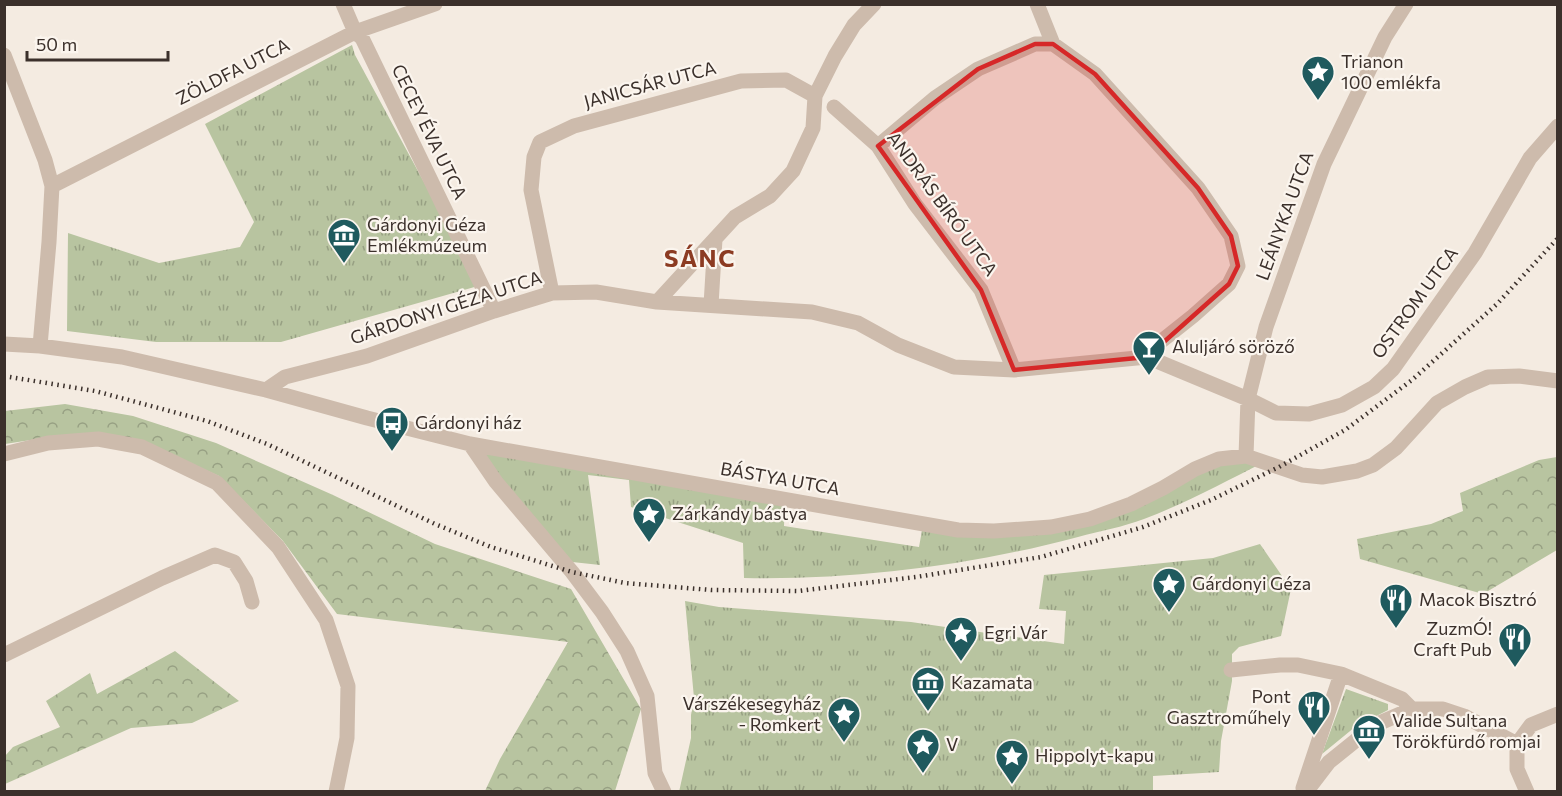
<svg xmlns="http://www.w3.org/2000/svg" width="1562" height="796" viewBox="0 0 1562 796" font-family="Commissioner,sans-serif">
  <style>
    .grass { fill: url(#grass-tufts) }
    .forest { fill: url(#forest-crowns) }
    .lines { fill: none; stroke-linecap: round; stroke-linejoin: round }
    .minor { stroke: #cdbbac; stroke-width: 15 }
    .rail { stroke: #3b302b; stroke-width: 4.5; stroke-dasharray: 1.5 4.5; stroke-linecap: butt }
    .marked { fill: #d62828; fill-opacity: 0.2; stroke: #d62828; stroke-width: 4.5; stroke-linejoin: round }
    .labels { text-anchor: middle; stroke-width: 4.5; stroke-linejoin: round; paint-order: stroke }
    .poi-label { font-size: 18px; fill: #3b302b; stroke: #fbf5ee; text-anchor: start }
    .street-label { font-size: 18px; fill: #3b302b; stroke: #fbf5ee }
    .district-label { font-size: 24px; font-weight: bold; letter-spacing: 1.5px; fill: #8c3b22; stroke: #fbf5ee }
  </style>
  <defs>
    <pattern id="grass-tufts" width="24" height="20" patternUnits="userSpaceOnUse" patternTransform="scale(1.5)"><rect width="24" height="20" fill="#b8c4a0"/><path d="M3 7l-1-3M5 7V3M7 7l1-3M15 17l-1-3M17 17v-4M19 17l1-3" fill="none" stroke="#97a083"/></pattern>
    <pattern id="forest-crowns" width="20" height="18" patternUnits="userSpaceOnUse" patternTransform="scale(1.5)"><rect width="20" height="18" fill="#b8c4a0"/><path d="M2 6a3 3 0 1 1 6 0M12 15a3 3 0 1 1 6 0" fill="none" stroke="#97a083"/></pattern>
  </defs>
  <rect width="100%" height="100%" fill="#f4ebe1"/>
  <!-- grass -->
  <path class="grass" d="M352,45L355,55L438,208L478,286L281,342H156L67,331L68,233L159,263L240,247L254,222L205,124Z
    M470,444L785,500L784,526L919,547L923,525L958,530L1090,519L1219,459L1264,462C1225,482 1186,503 1144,519C1123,527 1100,531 1078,537C969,566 856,580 744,578L743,543L631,507L629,480L588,475L600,565L563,561Z
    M1260,544L1291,589L1281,636L1239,647L1232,654V681L1221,741L1219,772L1153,776V792H679L691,738V715L694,698L685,601L719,607L911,622L1064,644L1066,611L1039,609L1044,575L1213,558Z
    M1346,689L1388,704V710L1355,727L1322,754Z"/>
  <!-- forest -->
  <path class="forest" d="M65,404L133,416L216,443L333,495L435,544L571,589L641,709L615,791H485L500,759L568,642L337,614L283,541L219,476L143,442L44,438L5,444V411Z
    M1557,457V550L1483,594L1360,559L1357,539L1431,524L1463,511L1460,493L1539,460Z
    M175,651L239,701L192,723L131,728L5,784V756L13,747L60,727L46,701L90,673L97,694Z"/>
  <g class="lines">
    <!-- minor -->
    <path class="minor" d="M343,4L355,32L362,38L494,311
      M1037,4L1053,44L1095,74L1198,188L1231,236L1238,266L1229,284L1193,316L1159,343L1147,357
      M4,55L45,160L52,186L49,242L40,346
      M834,107L878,146L915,204L981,290L1014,370
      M878,146L935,98L978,69L1035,44H1053
      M52,186L355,32L435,4
      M552,293L531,190L534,157L540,142L574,126L741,81L786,80L815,96L835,56L854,25L874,4
      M657,302L735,217L770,196L793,171L813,128L815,96
      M711,305L715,239
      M4,344L40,346L122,357L266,390L367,418L470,444L958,530L994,531L1051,527L1090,519L1131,504L1163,488L1195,469L1219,459L1246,456L1302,475L1322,477L1357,471L1373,465L1396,448L1437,403L1465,387L1488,377L1519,376L1558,381
      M266,390L285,377L367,356L494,311L552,293L596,292L657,302L812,312L858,323L898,345L954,367L1014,370L1147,357L1248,399L1276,413L1309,414L1342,405L1374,387L1393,369L1475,253L1530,158L1558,126
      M470,444L496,482L572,572L602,612L627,651L647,696L655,773L664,792
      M4,454L48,443L98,439L142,447L217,483L278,547L326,620L348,686L347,738L336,792
      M1246,456L1248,399L1266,327L1324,164L1385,37L1406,4
      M4,655L162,578L215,555L234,562L246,581L252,602
      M1231,670L1280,665H1298L1341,674L1402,699L1412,709
      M1517,744L1531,725L1558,714
      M1517,744V769L1527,792
      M1303,788L1341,674
      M1306,792L1329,762L1375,725L1412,709H1443L1464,716L1517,744"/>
    <!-- rail -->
    <path class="rail" d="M4,376L95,391L207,421L267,444L435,524L491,547L572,572L625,583L711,590L798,591L916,577L1041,557L1143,527L1211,500L1279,467L1345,430L1412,380L1497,304L1558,238"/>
  </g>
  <!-- marked area -->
  <path class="marked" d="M1035,44H1053L1095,74L1198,188L1231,236L1238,266L1229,284L1147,357L1014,370L981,290L878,146L978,69Z"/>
  <!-- icons -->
  <defs>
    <symbol id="sight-pin" viewBox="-11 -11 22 30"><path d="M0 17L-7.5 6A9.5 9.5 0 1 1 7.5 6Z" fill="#1f5a5e" stroke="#fbf5ee"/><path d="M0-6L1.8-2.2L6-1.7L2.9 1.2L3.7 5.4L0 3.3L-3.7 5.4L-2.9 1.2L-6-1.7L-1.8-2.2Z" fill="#fff"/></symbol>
    <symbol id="museum-pin" viewBox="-11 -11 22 30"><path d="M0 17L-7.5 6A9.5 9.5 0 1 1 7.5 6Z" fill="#1f5a5e" stroke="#fbf5ee"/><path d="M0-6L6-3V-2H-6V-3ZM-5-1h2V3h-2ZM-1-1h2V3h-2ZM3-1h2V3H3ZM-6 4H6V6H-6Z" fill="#fff"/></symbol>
    <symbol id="bar-pin" viewBox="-11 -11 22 30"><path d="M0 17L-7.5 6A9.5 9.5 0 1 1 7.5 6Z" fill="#1f5a5e" stroke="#fbf5ee"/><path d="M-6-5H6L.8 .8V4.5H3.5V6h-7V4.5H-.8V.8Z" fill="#fff"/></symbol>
    <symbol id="bus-pin" viewBox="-11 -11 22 30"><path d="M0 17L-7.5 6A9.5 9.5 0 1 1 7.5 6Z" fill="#1f5a5e" stroke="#fbf5ee"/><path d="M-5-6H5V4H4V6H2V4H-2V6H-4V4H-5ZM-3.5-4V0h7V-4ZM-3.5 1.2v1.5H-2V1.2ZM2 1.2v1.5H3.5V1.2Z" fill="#fff"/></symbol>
    <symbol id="restaurant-pin" viewBox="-11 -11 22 30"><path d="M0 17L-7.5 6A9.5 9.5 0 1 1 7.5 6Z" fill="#1f5a5e" stroke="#fbf5ee"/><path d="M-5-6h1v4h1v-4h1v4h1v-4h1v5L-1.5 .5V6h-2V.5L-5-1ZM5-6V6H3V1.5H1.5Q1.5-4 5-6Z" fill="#fff"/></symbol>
  </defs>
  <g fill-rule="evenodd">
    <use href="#sight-pin" x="1299" y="53" width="38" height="52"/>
    <use href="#museum-pin" x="325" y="216" width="38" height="52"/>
    <use href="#bar-pin" x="1130" y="328" width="38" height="52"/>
    <use href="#bus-pin" x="373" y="404" width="38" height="52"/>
    <use href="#sight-pin" x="630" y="495" width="38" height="52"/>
    <use href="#sight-pin" x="1150" y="565" width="38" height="52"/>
    <use href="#restaurant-pin" x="1377" y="581" width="38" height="52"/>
    <use href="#sight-pin" x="942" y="614" width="38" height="52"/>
    <use href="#restaurant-pin" x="1496" y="620" width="38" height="52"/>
    <use href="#museum-pin" x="909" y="664" width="38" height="52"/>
    <use href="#restaurant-pin" x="1295" y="688" width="38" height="52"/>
    <use href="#sight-pin" x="825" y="695" width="38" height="52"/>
    <use href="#museum-pin" x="1350" y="712" width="38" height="52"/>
    <use href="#sight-pin" x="904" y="726" width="38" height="52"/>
    <use href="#sight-pin" x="993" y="737" width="38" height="52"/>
  </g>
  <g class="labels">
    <!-- poi labels -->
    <g class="poi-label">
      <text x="1341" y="68">Trianon<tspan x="1341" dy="21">100 emlékfa</tspan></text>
      <text x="367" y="231">Gárdonyi Géza<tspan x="367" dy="21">Emlékmúzeum</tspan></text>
      <text x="1172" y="353">Aluljáró söröző</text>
      <text x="415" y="429">Gárdonyi ház</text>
      <text x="672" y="520">Zárkándy bástya</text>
      <text x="1192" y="590">Gárdonyi Géza</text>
      <text x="1419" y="606">Macok Bisztró</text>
      <text x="1492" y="635" text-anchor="end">ZuzmÓ!<tspan x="1492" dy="21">Craft Pub</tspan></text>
      <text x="984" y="639">Egri Vár</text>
      <text x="951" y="689">Kazamata</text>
      <text x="1291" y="703" text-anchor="end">Pont<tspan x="1291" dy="21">Gasztroműhely</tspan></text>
      <text x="821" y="710" text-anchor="end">Várszékesegyház<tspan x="821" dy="21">- Romkert</tspan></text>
      <text x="1392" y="727">Valide Sultana<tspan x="1392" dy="21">Törökfürdő romjai</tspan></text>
      <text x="946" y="751">V</text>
      <text x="1035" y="762">Hippolyt-kapu</text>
    </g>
    <!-- street labels -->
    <g class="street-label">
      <text transform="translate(233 72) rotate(-27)" y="6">ZÖLDFA UTCA</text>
      <text transform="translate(650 85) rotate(-15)" y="6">JANICSÁR UTCA</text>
      <text transform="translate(429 132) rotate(64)" y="6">CECEY ÉVA UTCA</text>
      <text transform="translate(942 204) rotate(54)" y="6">ANDRÁS BÍRÓ UTCA</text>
      <text transform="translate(1285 216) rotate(-70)" y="6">LEÁNYKA UTCA</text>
      <text transform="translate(1415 303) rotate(-54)" y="6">OSTROM UTCA</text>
      <text transform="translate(446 308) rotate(-18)" y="6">GÁRDONYI GÉZA UTCA</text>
      <text transform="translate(780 479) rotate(10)" y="6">BÁSTYA UTCA</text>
    </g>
    <!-- district labels -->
    <g class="district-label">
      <text x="700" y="267">SÁNC</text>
    </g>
  </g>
  <!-- border -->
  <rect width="1562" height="796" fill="none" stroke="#3b302b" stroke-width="12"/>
  <!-- scale -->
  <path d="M27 51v9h141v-9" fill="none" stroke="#3b302b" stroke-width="3"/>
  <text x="36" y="51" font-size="18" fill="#3b302b" stroke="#fbf5ee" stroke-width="4.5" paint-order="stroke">50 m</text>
</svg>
